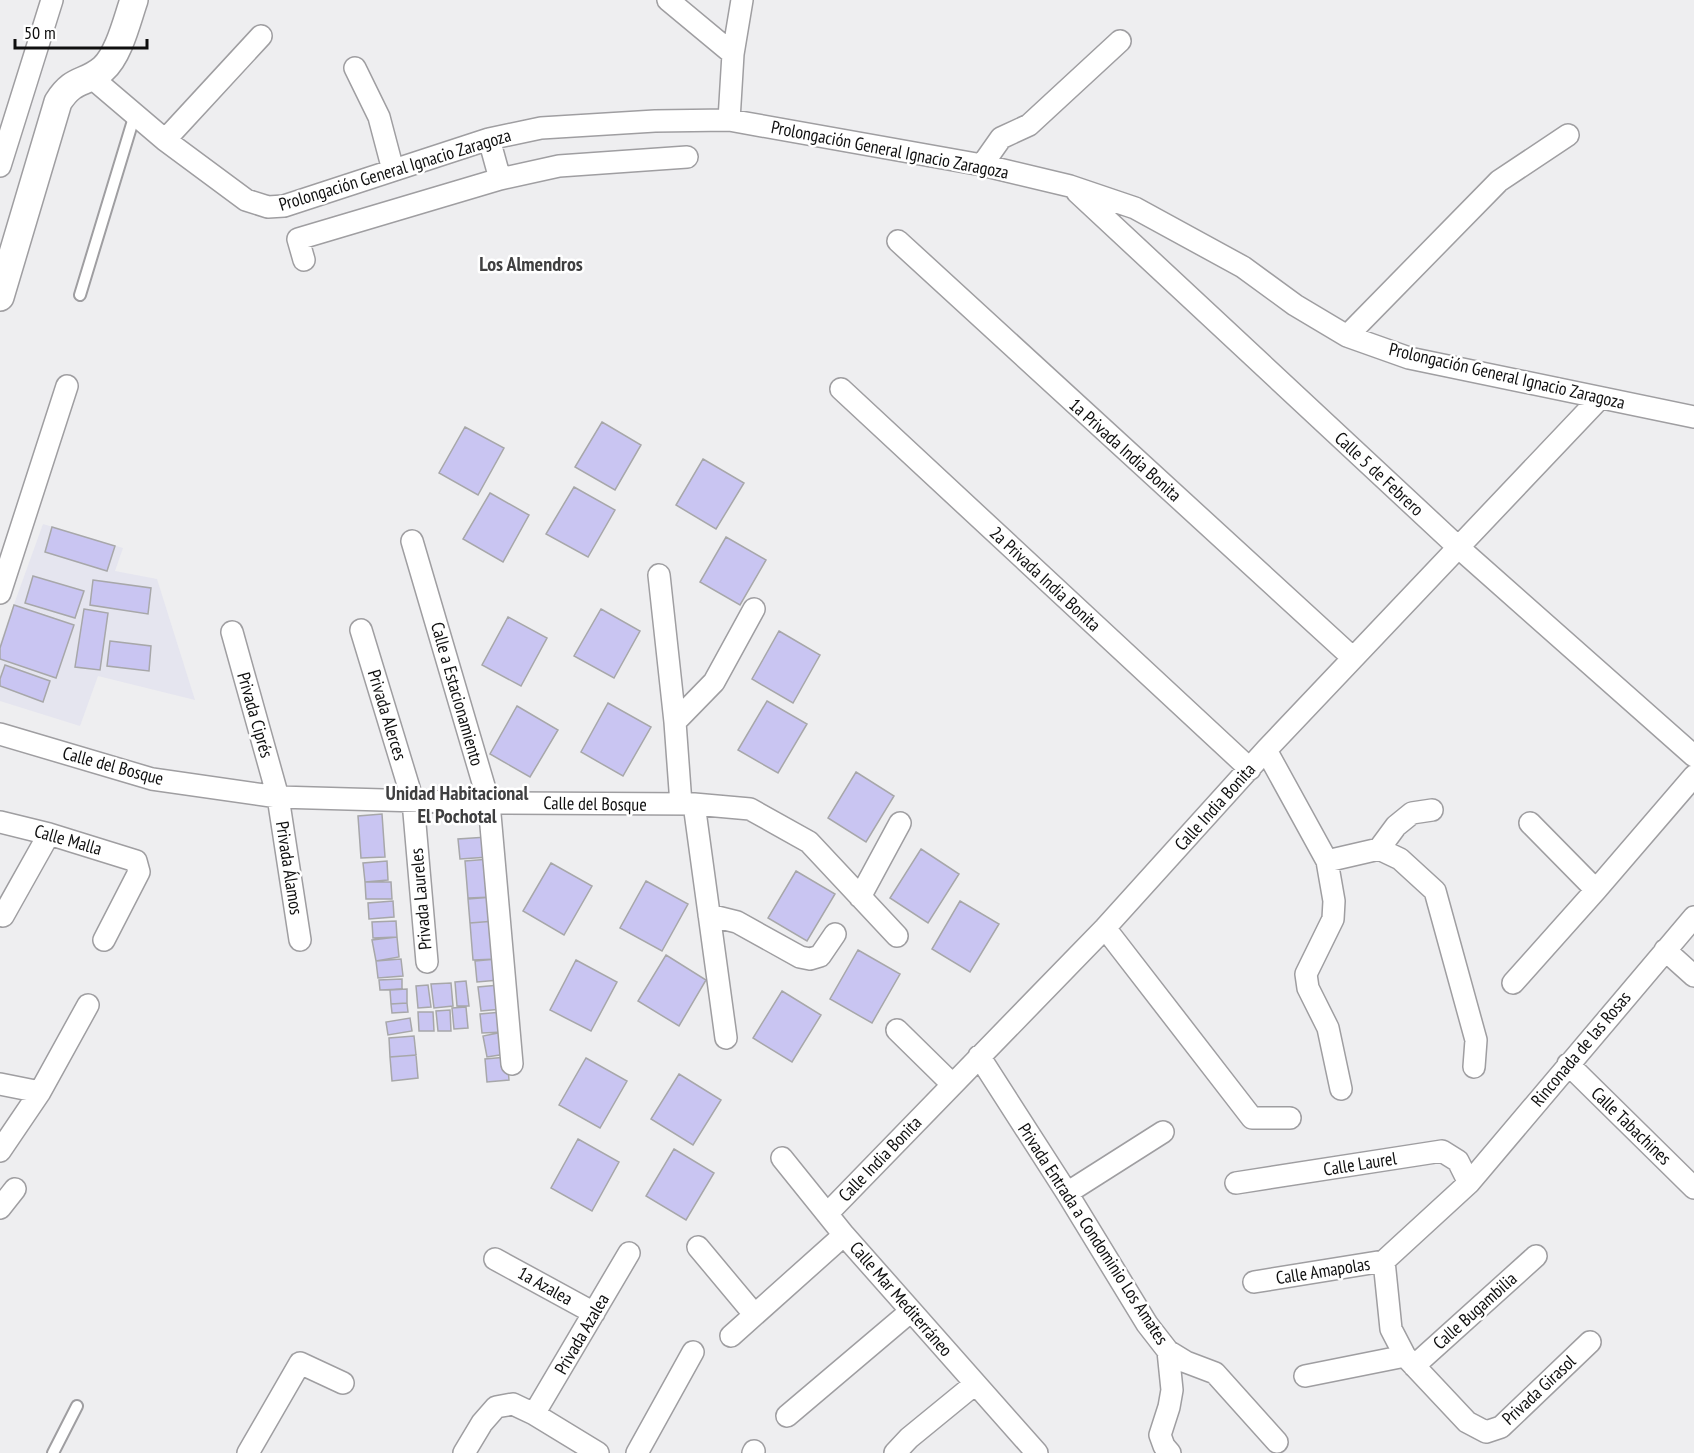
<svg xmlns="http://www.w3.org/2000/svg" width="1694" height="1453" viewBox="0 0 1694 1453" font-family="'PT Sans Narrow',sans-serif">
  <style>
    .built { fill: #e5e5ef }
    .building { fill: #c9c5f2; stroke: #a7a7a9; stroke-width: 1.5 }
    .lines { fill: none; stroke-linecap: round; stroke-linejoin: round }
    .service-casing { stroke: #9f9ea1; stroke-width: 14 }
    .minor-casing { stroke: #9f9ea1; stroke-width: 24 }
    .tertiary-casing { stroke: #9f9ea1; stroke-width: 30 }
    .service { stroke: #fff; stroke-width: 10 }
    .minor { stroke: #fff; stroke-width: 21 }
    .tertiary { stroke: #fff; stroke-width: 27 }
    .labels { text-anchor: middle; stroke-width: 5; stroke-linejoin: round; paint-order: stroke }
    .street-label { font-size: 18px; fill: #0f0f0f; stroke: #fff }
    .neighbourhood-label { font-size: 20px; font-weight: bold; fill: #3f3f40; stroke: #fff }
  </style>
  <rect width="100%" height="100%" fill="#eeeef0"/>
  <!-- built -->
  <path class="built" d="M43,524L123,548L115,571L157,579L195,700L98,676L80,726L0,701V643Z"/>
  <!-- building -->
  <path class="building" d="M602,422L641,445L615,490L575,467Z
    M465,427L504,448L478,495L439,473Z
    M703,459L744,483L716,529L676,505Z
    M574,487L615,510L588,557L546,534Z
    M490,493L529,515L503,562L463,539Z
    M52,527L115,546L107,571L45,552Z
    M726,537L766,560L740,605L700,582Z
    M33,576L84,591L75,618L25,603Z
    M93,580L151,588L148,614L90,605Z
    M14,605L74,625L56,678L0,659V648Z
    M84,609L108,613L100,670L75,667Z
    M601,609L640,631L614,678L574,656Z
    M508,617L547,638L521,686L482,665Z
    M779,631L820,655L793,703L752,679Z
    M110,641L151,646L149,671L107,666Z
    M5,665L50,681L43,702L0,686V679Z
    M767,701L807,724L778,773L738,750Z
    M608,703L651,727L623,776L581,752Z
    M517,706L558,730L530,777L490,754Z
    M856,772L894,796L866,842L828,818Z
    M382,814L385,857L361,858L358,816Z
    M487,837L489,857L460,859L458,839Z
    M921,849L959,874L928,923L890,898Z
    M490,859L493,897L468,898L465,861Z
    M387,861L388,880L365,882L363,863Z
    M551,863L592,886L564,935L523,911Z
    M796,871L835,894L807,941L768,918Z
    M646,881L688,904L662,951L620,928Z
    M365,882H391L392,899H366Z
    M493,897L495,921L470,923L468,899Z
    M393,901L394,917L369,919L368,903Z
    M960,901L999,924L970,972L932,949Z
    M396,921L397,937L373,938L372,922Z
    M495,921L497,959L473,960L470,923Z
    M397,937L399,957L376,961L372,940Z
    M858,950L900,974L872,1023L830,999Z
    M666,955L706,980L679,1026L638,1001Z
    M401,959L403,976L378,978L376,961Z
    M497,959L499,980L477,982L475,961Z
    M576,960L617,982L591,1031L550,1010Z
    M402,979V989L380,990L379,980Z
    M466,981L469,1006H457L455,982Z
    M451,983L453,1006L434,1008L431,984Z
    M428,985L431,1007L418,1008L416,986Z
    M499,985L502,1009L481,1011L478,987Z
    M407,989V1003L391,1004L390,990Z
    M782,991L821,1015L792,1062L753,1038Z
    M407,1003L408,1012L392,1013L391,1004Z
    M466,1007L468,1028L454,1029L452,1008Z
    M450,1010L451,1031H438L436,1011Z
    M418,1012H433L434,1031H419Z
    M502,1012L503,1032L482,1033L480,1014Z
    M410,1018L412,1031L388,1035L386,1022Z
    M503,1032L506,1054L487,1057L483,1036Z
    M414,1036L416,1055L390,1057L389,1038Z
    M416,1055L418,1078L392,1081L390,1057Z
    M507,1057L509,1080L487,1082L485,1059Z
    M586,1058L627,1081L600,1128L559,1105Z
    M679,1074L721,1100L693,1145L651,1119Z
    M578,1139L619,1162L592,1211L551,1188Z
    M674,1149L714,1173L686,1220L646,1196Z"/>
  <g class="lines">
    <defs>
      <path id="service" d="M80,295L135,114
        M53,1453L77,1406"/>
      <path id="minor" d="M668,0L733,54
        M355,68L379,117L393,170
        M91,77L165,140L246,200L268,207L284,206L489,139L541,128L655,121L729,120L982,165L1070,186L1135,208L1243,267L1295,305L1347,336L1409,358L1694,417
        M729,120L733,54L742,0
        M489,139L500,179
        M165,140L261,36
        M982,165L1001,138L1029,125L1120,41
        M0,166L52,0
        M1077,192L1458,547L1694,756
        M898,241L1353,658
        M304,260L298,239L500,179L559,166L687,157
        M1347,336L1499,181L1568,135
        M841,389L1250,769
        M412,541L489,803L512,1064
        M659,575L675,722L681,804
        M0,593L67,386
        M361,630L413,801L427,962
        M232,632L278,797L300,940
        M675,722L714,682L754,609
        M0,734L152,779L278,797L489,803L694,804L750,809L809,842L897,936
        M1266,750L1327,861L1334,901L1333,919L1306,974L1308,988L1328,1028L1341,1089
        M694,804L726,1038
        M0,822L49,834L136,861L139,872L104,940
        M1530,823L1596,890
        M1379,849L1400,859L1435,891L1476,1040L1474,1067
        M1327,861L1379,849L1396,826L1412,813L1432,810
        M860,897L900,823
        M709,915L737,922L800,957L810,959L820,956L835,934
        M3,916L49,834
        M1105,928L1252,1118H1290
        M1665,950L1694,976
        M1513,983L1596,890L1694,776
        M897,1030L952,1084
        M979,1056L1067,1193L1147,1324L1168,1351L1186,1362L1215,1373L1277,1442
        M1568,1064L1694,1188
        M0,1084L40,1092
        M0,1151L40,1092L88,1005
        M782,1158L844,1235L1037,1453
        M1236,1183L1442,1151L1458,1161L1469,1183
        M1067,1193L1163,1132
        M0,1208L15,1189
        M827,1214L1105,928L1266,750L1600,398
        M698,1247L754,1314
        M495,1259L594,1313
        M1384,1261L1391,1329L1405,1356L1467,1422L1486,1432L1501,1427L1590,1342
        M1254,1282L1384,1261L1469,1183L1694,917
        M731,1336L844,1235
        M1168,1351L1172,1390L1169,1407L1160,1435L1164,1446L1170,1453
        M1414,1366L1536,1256
        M1305,1376L1405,1356
        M534,1414L629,1253
        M787,1416L911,1311
        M248,1453L300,1363L343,1383
        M464,1453L482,1423L496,1407L513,1404L534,1414L598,1453
        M637,1453L693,1352
        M753,1453L754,1451
        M895,1453L909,1438L975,1384"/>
      <path id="tertiary" d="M0,297L58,102C74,77 84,85 103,69C119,55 127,20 134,0"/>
    </defs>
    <!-- service casing -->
    <use href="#service" class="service-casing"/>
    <!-- minor casing -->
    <use href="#minor" class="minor-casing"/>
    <!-- tertiary casing -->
    <use href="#tertiary" class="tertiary-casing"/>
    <!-- service -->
    <use href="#service" class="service"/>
    <!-- minor -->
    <use href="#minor" class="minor"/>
    <!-- tertiary -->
    <use href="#tertiary" class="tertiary"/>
  </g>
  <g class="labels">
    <!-- street labels -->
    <g class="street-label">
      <text transform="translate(890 150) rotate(11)" y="6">Prolongación General Ignacio Zaragoza</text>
      <text transform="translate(395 170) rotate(-17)" y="6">Prolongación General Ignacio Zaragoza</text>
      <text transform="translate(1507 376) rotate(13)" y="6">Prolongación General Ignacio Zaragoza</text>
      <text transform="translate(1125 450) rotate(42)" y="6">1a Privada India Bonita</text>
      <text transform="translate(1379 474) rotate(43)" y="6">Calle 5 de Febrero</text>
      <text transform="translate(1045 579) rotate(43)" y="6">2a Privada India Bonita</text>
      <text transform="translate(457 694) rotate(74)" y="6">Calle a Estacionamiento</text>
      <text transform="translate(255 715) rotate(74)" y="6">Privada Ciprés</text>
      <text transform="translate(387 715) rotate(73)" y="6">Privada Alerces</text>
      <text transform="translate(113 766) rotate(15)" y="6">Calle del Bosque</text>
      <text transform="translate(595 804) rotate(1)" y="6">Calle del Bosque</text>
      <text transform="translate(1215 807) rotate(-48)" y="6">Calle India Bonita</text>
      <text transform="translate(68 840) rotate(16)" y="6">Calle Malla</text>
      <text transform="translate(289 868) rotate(81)" y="6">Privada Álamos</text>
      <text transform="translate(421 899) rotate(-95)" y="6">Privada Laureles</text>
      <text transform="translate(1581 1049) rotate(-50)" y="6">Rinconada de las Rosas</text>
      <text transform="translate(1631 1126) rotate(44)" y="6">Calle Tabachines</text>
      <text transform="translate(880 1159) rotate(-46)" y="6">Calle India Bonita</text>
      <text transform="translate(1360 1164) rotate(-9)" y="6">Calle Laurel</text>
      <text transform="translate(1093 1234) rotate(57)" y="6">Privada Entrada a Condominio Los Amates</text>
      <text transform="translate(1323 1271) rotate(-9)" y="6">Calle Amapolas</text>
      <text transform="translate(545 1286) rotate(29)" y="6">1a Azalea</text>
      <text transform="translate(901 1299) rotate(49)" y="6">Calle Mar Mediterráneo</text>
      <text transform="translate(1475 1311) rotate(-42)" y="6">Calle Bugambilia</text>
      <text transform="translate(582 1334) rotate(-60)" y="6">Privada Azalea</text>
      <text transform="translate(1539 1390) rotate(-43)" y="6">Privada Girasol</text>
    </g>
    <!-- neighbourhood labels -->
    <g class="neighbourhood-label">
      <text x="531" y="271">Los Almendros</text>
      <text x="457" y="800">Unidad Habitacional<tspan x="457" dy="23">El Pochotal</tspan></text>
    </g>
  </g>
  <!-- scale -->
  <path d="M15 39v9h132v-9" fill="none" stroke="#0f0f0f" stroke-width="3"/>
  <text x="24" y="39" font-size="18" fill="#0f0f0f" stroke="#ffffff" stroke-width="4.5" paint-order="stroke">50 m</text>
</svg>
